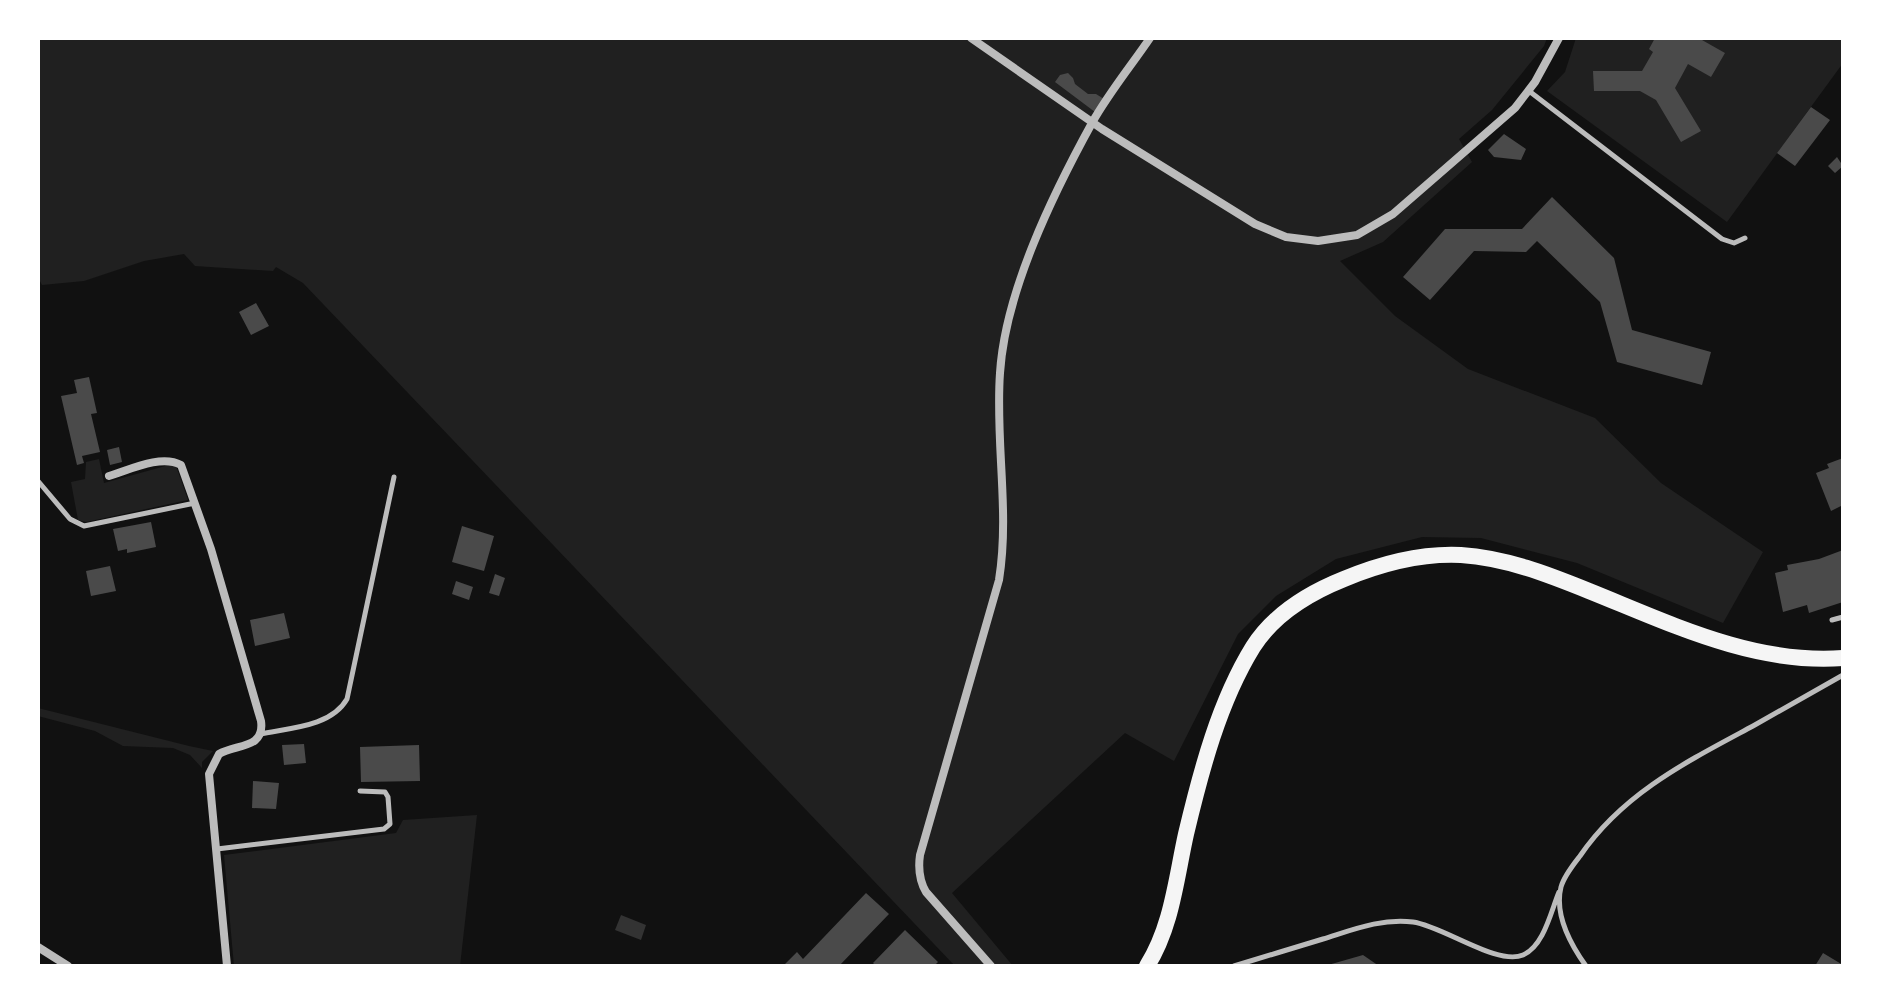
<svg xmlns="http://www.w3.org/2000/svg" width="1881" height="1004" viewBox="0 0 1881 1004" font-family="'Fira Sans',sans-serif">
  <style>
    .green { fill: #202020 }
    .water { fill: #333 }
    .building { fill: #4a4a4a }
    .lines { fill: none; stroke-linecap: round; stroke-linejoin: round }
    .service { stroke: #bcbcbc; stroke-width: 5 }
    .minor { stroke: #bcbcbc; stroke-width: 8 }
    .primary { stroke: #f5f5f5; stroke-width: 16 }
  </style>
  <rect width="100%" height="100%" fill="#111"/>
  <!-- green -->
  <path class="green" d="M38,38H1547L1544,46L1492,110L1459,139L1472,162L1383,242L1340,261L1395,316L1468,369L1595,418L1661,483L1763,552L1723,623L1577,563L1481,538L1422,537L1336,559L1276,596L1238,634L1174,761L1125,733L952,893L1013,966H955L303,283L276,267L273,271L195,266L184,254L144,261L84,281L42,285L38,277Z
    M1576,38H1843V63L1727,222L1547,91L1565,72Z
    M99,459L104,483L169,465L176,466L188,500L86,522L78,520L71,482L85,479L86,462Z
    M38,708L189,746L213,751L202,762V768L190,755L173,748L123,746L95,731L38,716Z
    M477,815L460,966H234L224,855L396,833L403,820Z"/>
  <!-- water -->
  <path class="water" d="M621,915L646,925L641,940L615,930Z"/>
  <!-- building -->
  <path class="building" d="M1655,38H1703L1702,40L1725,53L1711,77L1688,64L1675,88L1701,131L1681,142L1656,100L1640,91H1594L1593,71H1642L1653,52L1649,49Z
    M1068,73L1073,78L1075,84L1088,94H1096L1104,99L1095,112L1055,82L1060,75Z
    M1811,107L1830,120L1795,166L1777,153Z
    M1504,134L1526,149L1521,160L1494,157L1488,150Z
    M1837,157L1843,166L1835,173L1828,166Z
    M1552,197L1614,258L1632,330L1711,352L1702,385L1617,362L1600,302L1537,241L1526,252L1474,251L1430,300L1403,277L1445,229H1522Z
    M256,303L269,326L251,335L239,312Z
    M89,377L97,413L91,414L100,452L82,456L84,463L77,465L61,396L77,393L74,380Z
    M119,447L122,462L110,465L107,450Z
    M1843,458V505L1831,511L1816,473L1829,468L1827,464Z
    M151,522L156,547L127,553V549L118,551L113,529Z
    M462,526L494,536L484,571L452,562Z
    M1843,550V602L1809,613L1807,605L1783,612L1775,573L1788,570L1787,565L1819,559Z
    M110,566L116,591L91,596L86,571Z
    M495,574L505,578L499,596L489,593Z
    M456,581L473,587L469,600L452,594Z
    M284,613L290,638L255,646L250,620Z
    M304,744L306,763L284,765L282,745Z
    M419,745L420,781L361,782L360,747Z
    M253,781L279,783L276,809L252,808Z
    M866,893L889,914L839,966H783L797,952L803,959Z
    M905,930L938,962L934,966H876L873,963Z
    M1823,953L1843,965V966H1815Z
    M1363,955L1379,966H1328V965Z"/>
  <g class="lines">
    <!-- service -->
    <path class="service" d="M1529,91L1722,239L1734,243L1745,238
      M38,481L70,519L84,526L195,503
      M1832,620L1843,617
      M260,734C289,728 331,727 347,699L394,477
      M217,849L384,829L390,824L388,797L385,792L360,791
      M1234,966C1264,957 1293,948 1323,939C1352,930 1381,918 1413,922C1443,926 1497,966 1523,955C1544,946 1551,911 1559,892
      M1586,966C1571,945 1554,915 1561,887C1564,876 1573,865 1580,856C1623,793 1688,761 1753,726C1783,709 1813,692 1843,675"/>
    <!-- minor -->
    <path class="minor" d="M971,38L1102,129L1255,224L1286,237L1318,241L1357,235L1393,214L1515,108L1535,82L1559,38
      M109,476C129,470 161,454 181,465L211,549L261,721C265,749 236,744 219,754L209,774L227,966
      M38,947L68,966
      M991,966L926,892C919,880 918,869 920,855L999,580C1010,511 995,442 1000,373C1005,292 1053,194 1092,123C1108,94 1131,66 1150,38"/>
    <!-- primary -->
    <path class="primary" d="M1147,966C1172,926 1176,879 1186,834C1201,771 1219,702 1253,647C1274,614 1309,593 1344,579C1380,564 1421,553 1461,555C1506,558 1547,574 1589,591C1669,623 1754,665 1843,658"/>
  </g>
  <!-- border -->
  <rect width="1881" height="1004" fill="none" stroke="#ffffff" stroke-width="80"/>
</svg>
